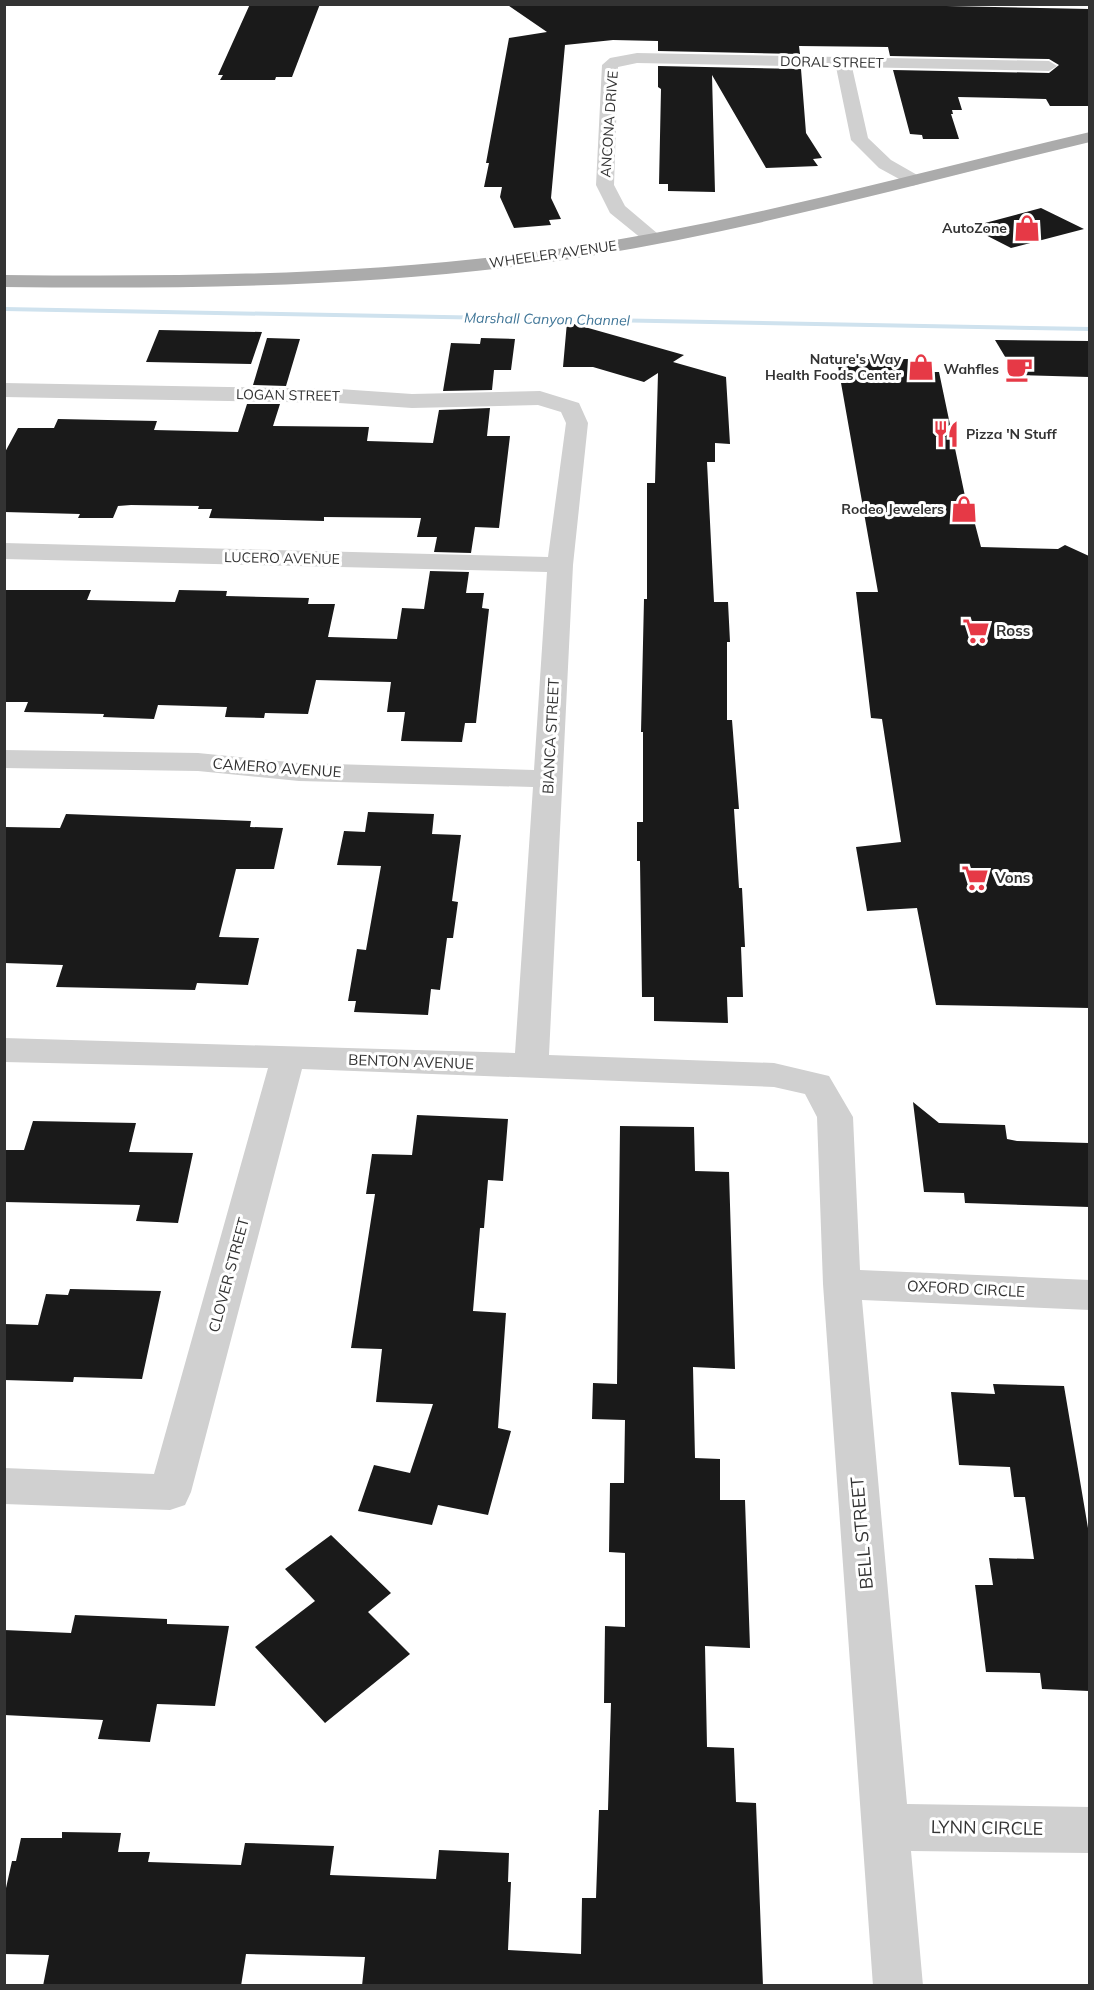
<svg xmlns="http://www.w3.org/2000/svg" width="1094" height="1990" viewBox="0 0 1094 1990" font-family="Mulish,sans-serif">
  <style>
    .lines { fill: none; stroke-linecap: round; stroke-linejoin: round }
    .stream { fill: #cfe2ee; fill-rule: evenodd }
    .building { fill: #1a1a1a }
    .minor { fill: #d0d0d0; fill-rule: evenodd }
    .major { fill: #ababab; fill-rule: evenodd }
    .labels { text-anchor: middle; stroke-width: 6; stroke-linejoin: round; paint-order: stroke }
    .far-street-label { font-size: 14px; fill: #333; stroke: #fff }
    .far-poi-label { font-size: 14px; font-weight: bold; fill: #333; stroke: #fff; text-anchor: end }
    .far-water-label { font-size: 14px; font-style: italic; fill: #3f7597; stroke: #fff }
    .poi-label { font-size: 15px; font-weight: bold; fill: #333; stroke: #fff; text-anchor: start }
    .street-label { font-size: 15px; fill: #333; stroke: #fff }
    .near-street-label { font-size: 18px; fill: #333; stroke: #fff }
  </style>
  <rect width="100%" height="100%" fill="#fff"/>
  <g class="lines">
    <!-- stream -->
    <path class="stream" d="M4,307L1090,327V331L4,311Z"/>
  </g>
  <!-- building -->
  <path class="building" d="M250,4H320L292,77H276L275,80H220L223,75H218Z
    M506,4H851L1089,9V106H1050L1046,99L958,97L962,110H952L953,114H951L959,139H923L922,135L910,134L893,70L1049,73L1059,65L1049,59L890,56L888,47L799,46L800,54L658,51V41L613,40L565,45L551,198L561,219L549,220L551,225L514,228L500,197L502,187H484L489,163H486L509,38L547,32Z
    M658,66L801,69L806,133L822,158L813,159L818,166L766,168L712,75L715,192L668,191V184H659L661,89L658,87Z
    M1041,208L1084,229L1011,248L970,227Z
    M567,322L684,355L673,362L726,377L730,444L715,443V462H707L714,602H728L730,642H727V720H732L739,809H734L739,888H742L745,947H741L743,997H727L728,1023L654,1021V997H642L640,861H637V822H643V732H641L644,599H647V483H655L658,373L644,382L593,367H563Z
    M159,330L262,332L251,364L146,362Z
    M267,338L300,339L286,386L253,385Z
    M481,338L515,339L511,370H494L492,390L443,391L451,343L480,344Z
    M995,340L1089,341V377L1016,375Z
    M852,359H928V372H939L966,501H969L981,547L1058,549L1065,545L1089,556V1008L936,1005L917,908L867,911L856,847L901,842L882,719L871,718L856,592H878L838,366H848Z
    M247,404H280L273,426L369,427L367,441L433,443L439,410L490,408L487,436H510L499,528L475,527L471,553L434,552L437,537H417L421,518L324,517V521L209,518L212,509H198L199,506L131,505L118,506L113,518H78L80,514L4,512V454L18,428H54L58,419L157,421L154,430L238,432Z
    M430,571L469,572L466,593H484L482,608L489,609L476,723H465L462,742L401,741L405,712H387L391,682L316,680L308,714L265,713L264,718L225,717L227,707L158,705L154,719L103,717L104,714L24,712L28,702H4V590H91L87,600L175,602L179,590L227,591L226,596L309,598L308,604H335L328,637L397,639L402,608L424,609Z
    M368,812L434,814L432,834L461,835L452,901L458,902L453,938H447L440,990L431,989L428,1015L354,1012L356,1001H348L357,949L366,950L381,866L337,865L344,831L365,832Z
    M66,814L251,821L250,827L283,828L274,869H236L219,937L259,938L248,985L197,983L195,990L56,987L63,965L4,963V827L60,828Z
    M913,1102L939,1123L1005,1125L1007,1139L1017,1141L1089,1143V1207L965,1203L964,1193L924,1192Z
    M417,1115L508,1119L503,1181L488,1180L484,1228H480L473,1311L506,1313L498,1428L511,1431L488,1515L438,1505L432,1525L358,1511L374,1465L410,1473L433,1404L376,1402L382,1349L351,1348L375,1194H366L372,1154L412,1155Z
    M33,1121L136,1123L129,1152L193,1153L178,1223L136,1221L140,1205L4,1202V1150H24Z
    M620,1126L694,1127L695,1171L729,1172L735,1369L693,1367L695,1458L720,1459V1500H745L750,1648L705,1646L707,1747L734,1748L736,1802L756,1803L763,1986H362L365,1957L246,1954L241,1986H43L49,1955L4,1954V1897L12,1861H16L21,1838H62V1832L121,1833L118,1852H150L148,1862L241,1865L245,1843L334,1846L330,1875L436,1879L439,1850L509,1853L508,1882H511L508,1950L581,1954L582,1898H596L599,1810H608L611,1703H604L605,1626L625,1627V1553L609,1552L610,1483H624L625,1420L592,1419L593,1383L617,1384Z
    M70,1289L161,1291L142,1379L74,1377L73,1382L4,1380V1324L38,1325L46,1294L68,1295Z
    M993,1384L1064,1386L1089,1534V1691L1042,1689L1040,1673L986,1672L975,1585H993L989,1558L1034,1559L1025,1497H1014L1010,1467L959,1465L951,1392L995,1394Z
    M331,1535L391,1593L368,1612L410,1654L325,1723L255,1647L315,1601L285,1569Z
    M75,1615L167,1619V1624L229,1626L215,1706L157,1704L150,1742L98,1739L103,1720L4,1715V1630L71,1633Z"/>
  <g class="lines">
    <!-- minor -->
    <path class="minor" d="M637,53L1049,61L1057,66L1049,71L852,67L868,138L891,160L919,176L921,180L919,184L912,186L879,168L851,140L836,67L637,63L618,67L614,185L625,206L664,239L661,243H647L610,213L596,185L602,65L610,58Z
      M4,383L339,389L412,394L540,391L579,403L588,423L573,565L549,1055L774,1063L829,1076L853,1117L860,1270L1090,1280V1310L862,1300L907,1804L1090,1807V1853L911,1851L923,1986H873L823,1284L817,1117L805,1094L774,1087L302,1069L191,1492L185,1505L170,1510L4,1504V1468L154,1474L268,1068L4,1062V1038L515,1053L533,787L299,781L198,771L4,768V750L198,753L299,763L534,770L547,572L4,559V543L548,557L566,423L561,412L538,405L412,408L339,403L4,397Z"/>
    <!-- major -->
    <path class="major" d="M1090,132V142C910,185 733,236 550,262C370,287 187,289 4,287V275C187,277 369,275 550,250C733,225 910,174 1090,132Z"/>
  </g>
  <!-- icons -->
  <defs>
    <symbol id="shop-bare" viewBox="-9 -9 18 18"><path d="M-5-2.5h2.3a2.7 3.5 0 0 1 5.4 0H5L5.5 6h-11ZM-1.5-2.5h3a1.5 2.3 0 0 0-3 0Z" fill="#e63946" stroke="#fff" stroke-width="2.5" paint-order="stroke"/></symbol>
    <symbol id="cafe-bare" viewBox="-9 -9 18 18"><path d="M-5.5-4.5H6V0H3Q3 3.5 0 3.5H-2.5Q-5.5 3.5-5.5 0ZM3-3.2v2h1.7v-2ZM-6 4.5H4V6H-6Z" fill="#e63946" stroke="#fff" stroke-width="2.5" paint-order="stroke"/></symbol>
    <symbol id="restaurant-bare" viewBox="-9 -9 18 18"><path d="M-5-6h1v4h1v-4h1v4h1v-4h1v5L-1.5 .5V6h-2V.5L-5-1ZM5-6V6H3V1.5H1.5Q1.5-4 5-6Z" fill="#e63946" stroke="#fff" stroke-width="2.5" paint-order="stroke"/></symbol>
    <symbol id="supermarket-bare" viewBox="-9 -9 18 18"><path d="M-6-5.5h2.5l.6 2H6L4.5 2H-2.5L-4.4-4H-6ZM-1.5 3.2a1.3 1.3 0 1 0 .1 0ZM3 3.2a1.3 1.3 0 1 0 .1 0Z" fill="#e63946" stroke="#fff" stroke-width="2.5" paint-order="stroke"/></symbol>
  </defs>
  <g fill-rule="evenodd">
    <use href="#shop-bare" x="1008" y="209" width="38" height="38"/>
    <use href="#shop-bare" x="902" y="348" width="38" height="38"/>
    <use href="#cafe-bare" x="1000" y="350" width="38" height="38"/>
    <use href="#restaurant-bare" x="927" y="415" width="38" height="38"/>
    <use href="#shop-bare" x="945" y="490" width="38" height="38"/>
    <use href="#supermarket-bare" x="957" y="612" width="38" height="38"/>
    <use href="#supermarket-bare" x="956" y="859" width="38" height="38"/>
  </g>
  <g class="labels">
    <!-- far-street labels -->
    <g class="far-street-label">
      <text transform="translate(832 62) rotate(1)" y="5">DORAL STREET</text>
      <text transform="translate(609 124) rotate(-86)" y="5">ANCONA DRIVE</text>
      <text transform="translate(553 254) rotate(-8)" y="5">WHEELER AVENUE</text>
      <text transform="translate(288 395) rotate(1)" y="5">LOGAN STREET</text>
      <text transform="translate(282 558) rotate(1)" y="5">LUCERO AVENUE</text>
    </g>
    <!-- far-poi labels -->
    <g class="far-poi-label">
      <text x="1007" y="233">AutoZone</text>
      <text x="901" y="364">Nature's Way<tspan x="901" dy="16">Health Foods Center</tspan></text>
      <text x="999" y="374">Wahfles</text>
      <text x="966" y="439" text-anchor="start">Pizza 'N Stuff</text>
      <text x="944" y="514">Rodeo Jewelers</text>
    </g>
    <!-- far-water labels -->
    <g class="far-water-label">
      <text transform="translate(547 319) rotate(1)" y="5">Marshall Canyon Channel</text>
    </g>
    <!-- poi labels -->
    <g class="poi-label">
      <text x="996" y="636">Ross</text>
      <text x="995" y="883">Vons</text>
    </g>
    <!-- street labels -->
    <g class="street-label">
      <text transform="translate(551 736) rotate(-87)" y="5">BIANCA STREET</text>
      <text transform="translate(277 768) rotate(4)" y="5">CAMERO AVENUE</text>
      <text transform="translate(411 1062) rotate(2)" y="5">BENTON AVENUE</text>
      <text transform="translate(229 1275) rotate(-75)" y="5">CLOVER STREET</text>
      <text transform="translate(966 1289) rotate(3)" y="5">OXFORD CIRCLE</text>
    </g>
    <!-- near-street labels -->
    <g class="near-street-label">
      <text transform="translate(862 1533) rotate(-95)" y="6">BELL STREET</text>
      <text transform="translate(987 1828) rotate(1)" y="6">LYNN CIRCLE</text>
    </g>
  </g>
  <!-- border -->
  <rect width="1094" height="1990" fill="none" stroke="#333333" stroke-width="12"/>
</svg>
